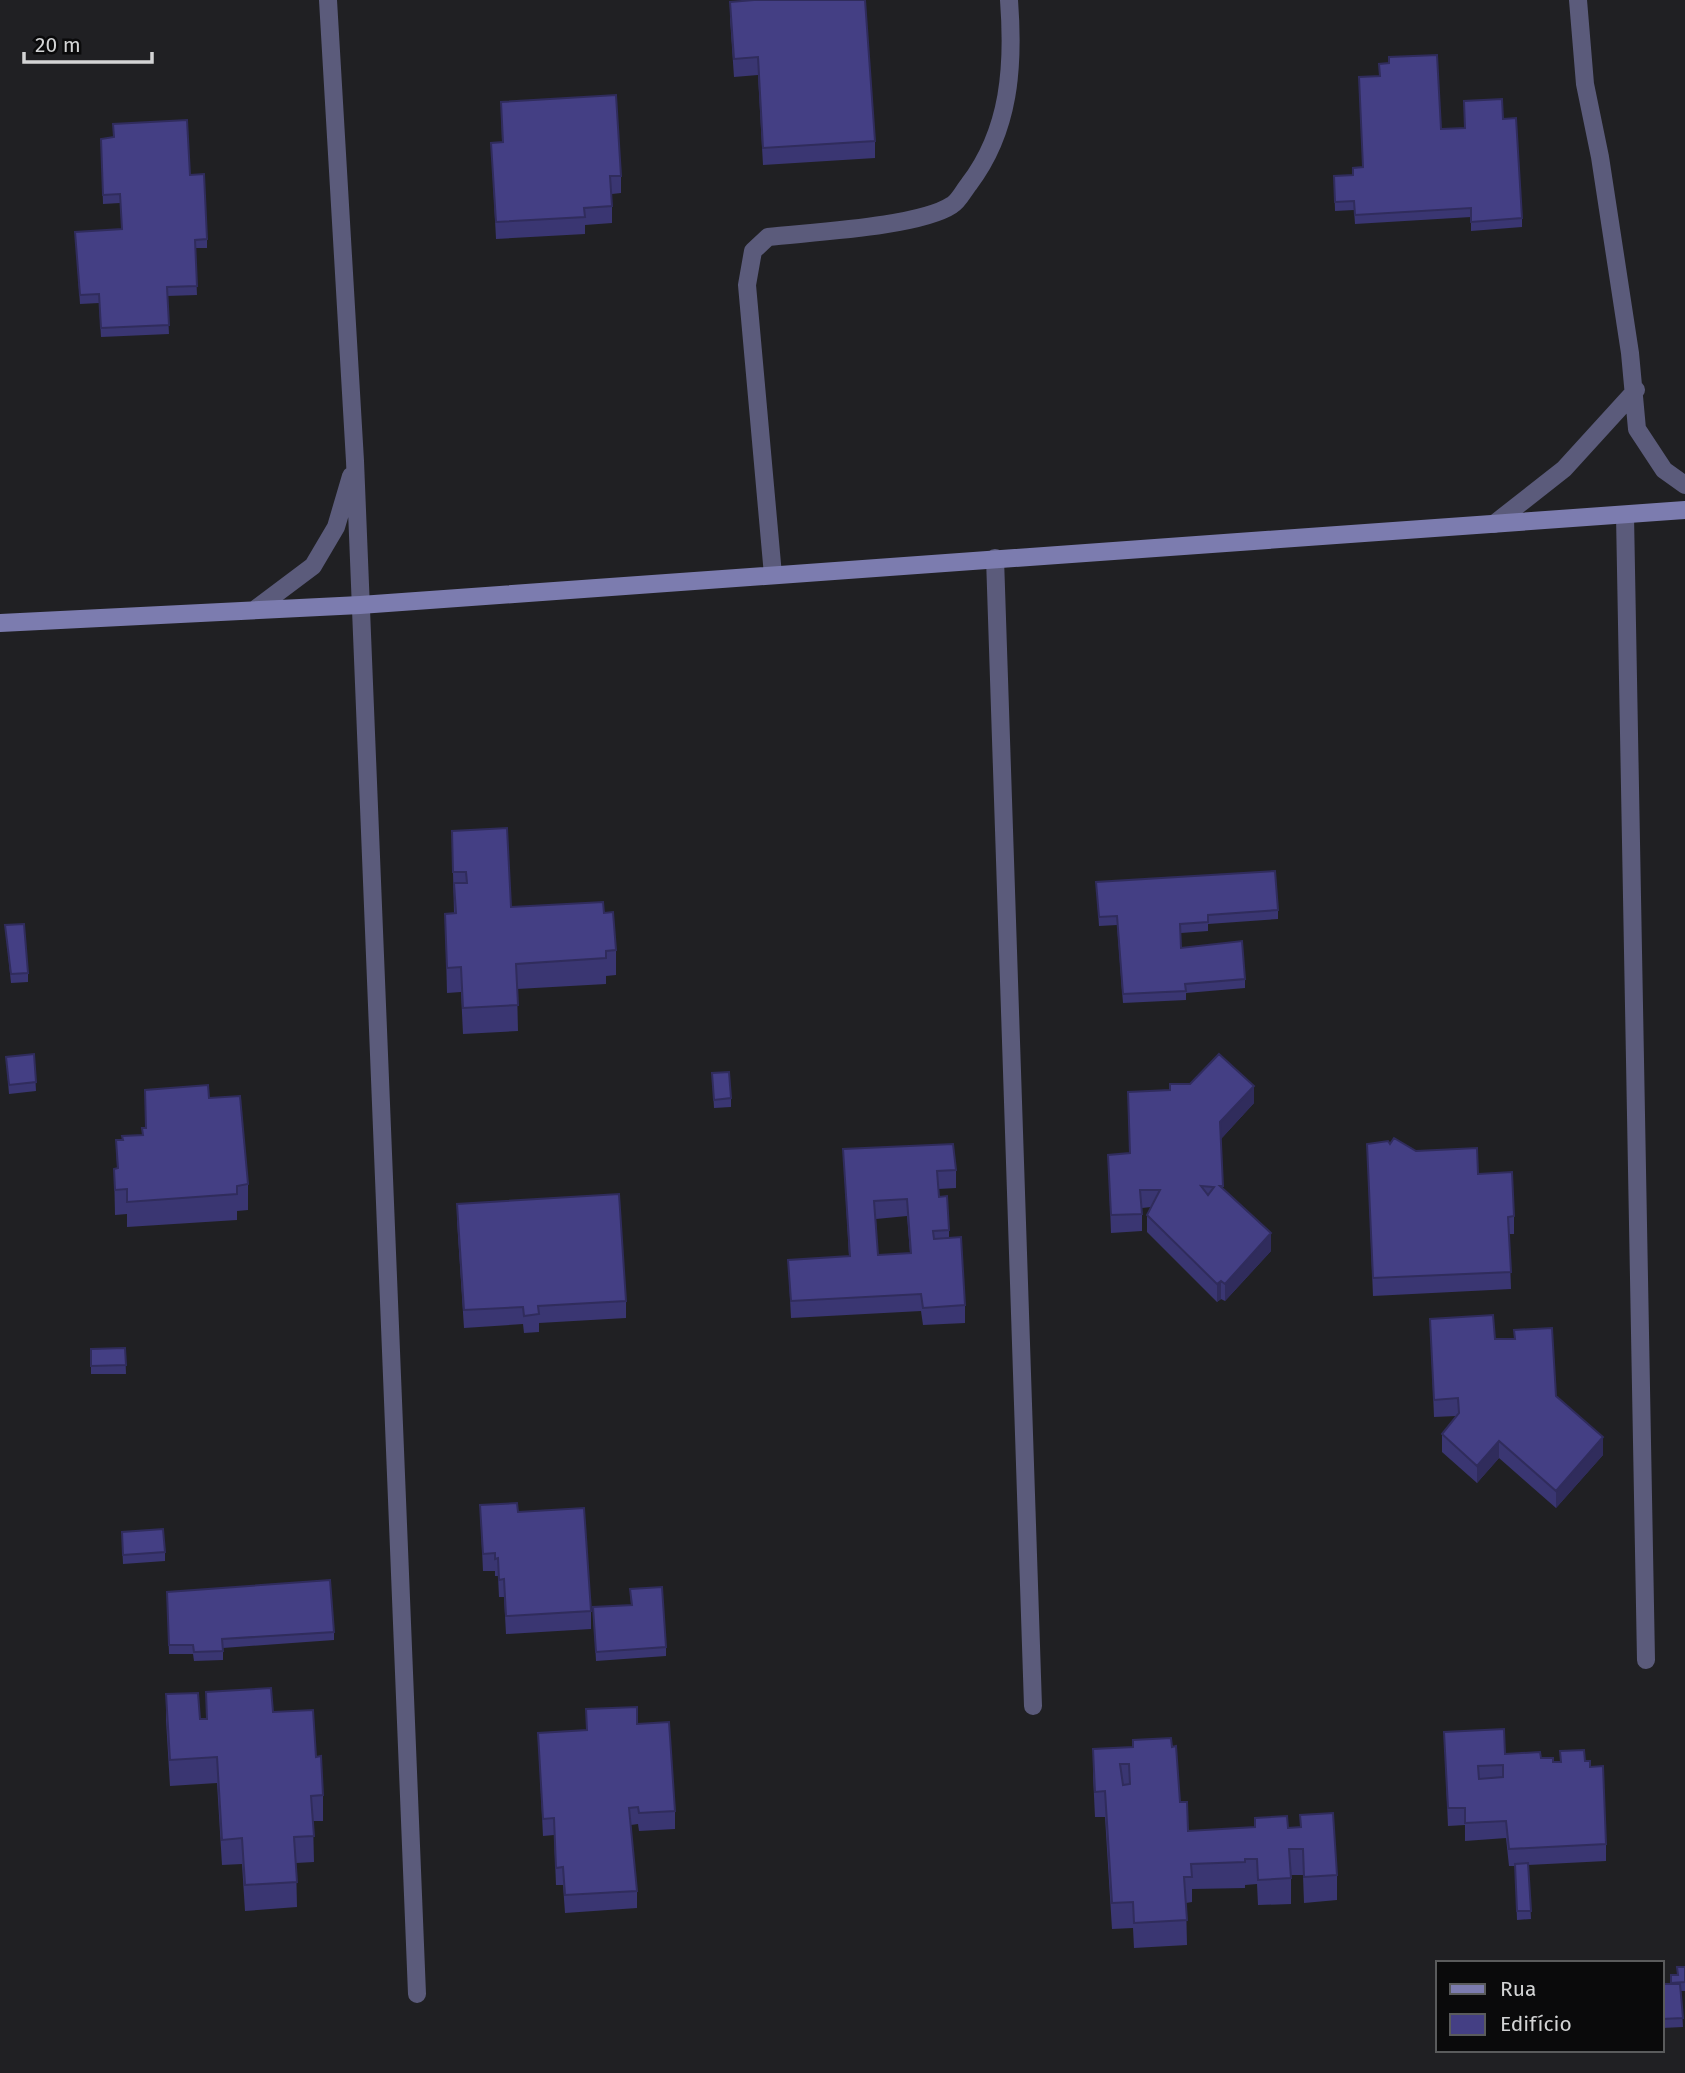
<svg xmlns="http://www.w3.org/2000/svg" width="1685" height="2073" viewBox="0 0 1685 2073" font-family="'Fira Sans',sans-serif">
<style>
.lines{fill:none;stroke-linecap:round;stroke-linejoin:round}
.lane{stroke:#5b5b7b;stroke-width:18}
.street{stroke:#5b5b7b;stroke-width:18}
.secondary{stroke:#7c7caf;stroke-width:18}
.wall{fill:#3a3672;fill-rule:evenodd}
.shaded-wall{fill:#302c5c}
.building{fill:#443f84;stroke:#302c5c;stroke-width:2;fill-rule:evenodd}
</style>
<rect width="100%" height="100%" fill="#202023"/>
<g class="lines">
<!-- lane -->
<path class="lane" d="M773,575l-26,-290 6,-34 15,-14c43,-5 151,-10 184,-32 7,-4 12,-15 17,-21 41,-54 45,-118 40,-184"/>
<!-- street -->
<path class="street" d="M328,0l27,461 62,1533
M1578,0l7,84 15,73 30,196 7,76 27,41 21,15
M1625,515l21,1145
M1494,524l70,-55 72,-79
M995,558l38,1148
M257,608l56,-42 23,-39 15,-51"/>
<!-- secondary -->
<path class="secondary" d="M0,623l360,-18 1325,-95"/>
</g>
<!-- wall -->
<path class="wall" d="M730,2l145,139v17l-112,7 -5,-90 -24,2 -4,-58z
M1379,64l62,65 24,-1 38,-9 19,99v9l-51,4v-14l-116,7 -1,-14 -19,1 -1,-35h19v-8l10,-1 17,-91z
M501,102l120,74v17l-9,1v29l-27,2v9l-89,5 -5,-96 11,-1z
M101,139l89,36 17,64v9h-12l2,47 -30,1 2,38 -68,3 -2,-34 -19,1 -5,-72 47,-3 -2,-26 -17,1z
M452,831l59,76 93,6 12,37v25l-10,1v8l-89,5 1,42 -55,3 -2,-42 -14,1 -2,-79 9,-1z
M1096,882l182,28v9l-70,5v7l-27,2v15l64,31v9l-59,5v7l-63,3 -6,-78 -18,1z
M5,925l23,48v9l-17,1z
M34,1054l2,37 -27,3 -3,-37z
M712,1073l19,25v9l-17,1z
M145,1090l64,8 39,86v26l-11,1v9l-110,7v-13l-12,1 -1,-46 3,-1 -1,-28 26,-5v-7h3z
M1128,1092l126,11 -33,36 2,50 48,62 -46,50 -4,-2 -4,3 -70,-70v-17l4,-8 -9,1v23l-31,2 -3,-78 22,-2z
M1367,1144h23l26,7 62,23 36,42v18h-5l2,55 -138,7z
M843,1149l113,21v18l-18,1 1,8 10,33v8l16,67v18l-42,2 -2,-14 -130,7 -3,-58 61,-4zM907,1216l3,37 -32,2 -2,-36z
M457,1204l169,97v17l-87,5v9l-15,1 -1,-9 -59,4 -7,-107z
M1430,1319l65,20 61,57 47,59 -47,53 -57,-50 -22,25 -35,-31v-18l14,-18 -22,1z
M125,1348l1,26h-35v-25z
M480,1505l38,7 73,99v18l-85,5 -2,-37h-5l-1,-21h-3v-5h-12z
M122,1541l43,11v9l-42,3z
M630,1589l36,58v9l-70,5 -3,-54 38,-2z
M167,1592l167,40v8l-111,8v12l-29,1 -1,-7h-24z
M206,1692l67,20 43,45 7,38v26h-10l1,41 -18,1 1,44 -52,4 -3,-47 -20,1 -5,-82 -47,3 -4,-66v-26l34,25h6z
M586,1709l51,15 38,87v18l-36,2 -1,-7 -7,1 6,66v17l-72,5 -2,-28h-7l-2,-50 -11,1 -5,-103 48,-3z
M1444,1732l61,22 36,4 12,4h7v-11l25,10 5,6 16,77v17l-78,4 3,54 -14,1 -2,-54h-6l-3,-28 -41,3v-16l-17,1z
M1172,1747l8,55 8,29 100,-3 49,47v25l-33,3 -1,-28h-12v29l-33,1 -1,-21 -12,1v3l-53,1v13l-6,1 1,42 -53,3 -1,-20 -21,1 -7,-112h-10l-2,-42v-26z
M1677,1967h8v24h-4l2,36 -21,1v-44h9v-9h6z"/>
<!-- shaded-wall -->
<path class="shaded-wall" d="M1254,1086v17l-34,37v-18z
M1271,1233v18l-46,50v-17z
M1221,1281v18l-4,3v-18z
M1603,1437v18l-47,53v-17z
M1499,1441v17l-22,25v-17z"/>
<!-- building -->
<path class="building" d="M754,0h111l10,141 -112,7 -5,-91 -24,2 -4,-57z
M1437,55l4,74 24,-1 -1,-27 38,-2 1,20 13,-1 6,100 -51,4v-14l-116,7 -1,-14 -19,1 -1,-26 19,-1v-7l10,-1 -4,-90 21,-1 -1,-12 10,-1v-6z
M616,95l5,81h-11l2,30 -28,2 1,9 -89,5 -5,-79 12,-1 -2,-40z
M187,120l3,55 14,-1 3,65 -12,1 2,46 -30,1 2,38 -68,3 -2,-34 -19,1 -5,-63 47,-3 -2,-35 -17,1 -2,-56 13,-2 -1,-13z
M507,828l4,79 92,-5 1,11 9,-1 3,38 -10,1v7l-90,6 2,41 -55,3 -2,-41 -14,1 -2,-54 11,-1 -2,-30h13l-1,-11h-13l-1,-41z
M1275,871l3,39 -70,5v7l-28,2 1,24 61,-7 3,38 -60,5 1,7 -63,3 -6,-78 -18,1 -3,-35z
M24,924l4,49 -17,1 -6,-49z
M34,1054l2,28 -27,3 -3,-28z
M1219,1054l35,32 -34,36 3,64h-3l51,47 -46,51 -4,-3 -4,3 -70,-69 13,-25h-20l2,24 -31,1 -3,-60 22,-2 -2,-61 42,-2v-6h20zM1201,1186l13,1 -6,8z
M729,1072l2,26 -17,2 -2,-27z
M208,1085l1,13 31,-2 8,88 -11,2v8l-110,8v-13l-12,1 -1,-21 4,-1 -2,-28h7l-1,-4 21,-1 -1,-7h4l-1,-38z
M1394,1138l22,13 61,-3 1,26 34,-2 2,44 -6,1 3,55 -138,6 -6,-134 21,-3 2,3z
M953,1144l3,26 -19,1 2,26 8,-1 2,34 -16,1 1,8 27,-2 4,68 -42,3 -2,-14 -130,7 -3,-41 62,-4 -7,-107zM907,1199l4,54 -33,2 -4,-54z
M619,1194l7,107 -88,5 1,8 -15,2 -1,-9 -59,3 -7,-106z
M1493,1315l2,24h20l-1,-9 38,-2 4,68 47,41 -47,54 -57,-50 -22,25 -35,-32 17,-21 -1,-15 -24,2 -4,-81z
M125,1348l1,17 -35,1v-17z
M517,1503l1,9 66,-4 7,103 -85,5 -2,-37 -5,1 -1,-22 -3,1v-6l-12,1 -3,-49z
M163,1529l2,23 -42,3 -1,-23z
M330,1580l4,52 -112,7 1,12 -29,1 -1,-7h-24l-2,-53z
M662,1587l4,60 -70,5 -3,-45 39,-2 -2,-16z
M271,1688l2,24 40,-2 3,47 5,-1 2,39 -12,1 3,40 -20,1 3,45 -52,3 -3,-47 -20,2 -5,-83 -47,3 -4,-66 32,-1 2,26h7l-1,-27z
M637,1707v17l32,-2 6,89 -36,2 -1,-6 -9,1 8,83 -72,4 -2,-28 -7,1 -2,-50 -11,1 -5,-86 49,-3 -1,-21z
M1504,1729l1,25 35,-2 1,6h12v4h8l-1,-11 24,-1 1,11h5v6l13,-1 3,78 -97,5 -3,-28 -41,2v-15h-17l-4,-76zM1503,1765v12l-24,2 -1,-13z
M1171,1738l1,9 4,-1 4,56h7l1,29 67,-4v-9l32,-2 1,12 13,-1 -1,-12 33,-2 4,62 -33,2 -1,-28h-14l2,29 -33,2 -1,-21h-12v3l-54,2 1,13h-8l3,43 -53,3 -1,-21 -21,1 -7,-112 -10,1 -2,-43 40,-2v-7zM1120,1764h9l1,20 -7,1z
M1528,1863l3,48h-14l-2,-47z
M1677,1967h8v15l-14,1v-8h7z
M1662,1984h18l3,34 -21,1z"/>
<!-- legend -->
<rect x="1436" y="1961" width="228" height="91" fill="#0a0a0b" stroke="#5a5b5c" stroke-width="2"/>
<rect x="1450" y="1984" width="35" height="10" fill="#7c7caf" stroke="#5a5b5c" stroke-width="2"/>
<text x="1500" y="1996" font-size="21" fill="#d3d4d5">Rua</text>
<rect x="1450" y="2014" width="35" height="21" fill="#443f84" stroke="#5a5b5c" stroke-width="2"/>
<text x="1500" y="2031" font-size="21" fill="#d3d4d5">Edifício</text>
<!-- scale -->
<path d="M24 52v10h128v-10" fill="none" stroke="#d3d4d5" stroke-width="3.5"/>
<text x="35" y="52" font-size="21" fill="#d3d4d5" stroke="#0a0a0b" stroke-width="5" paint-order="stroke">20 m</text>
</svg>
